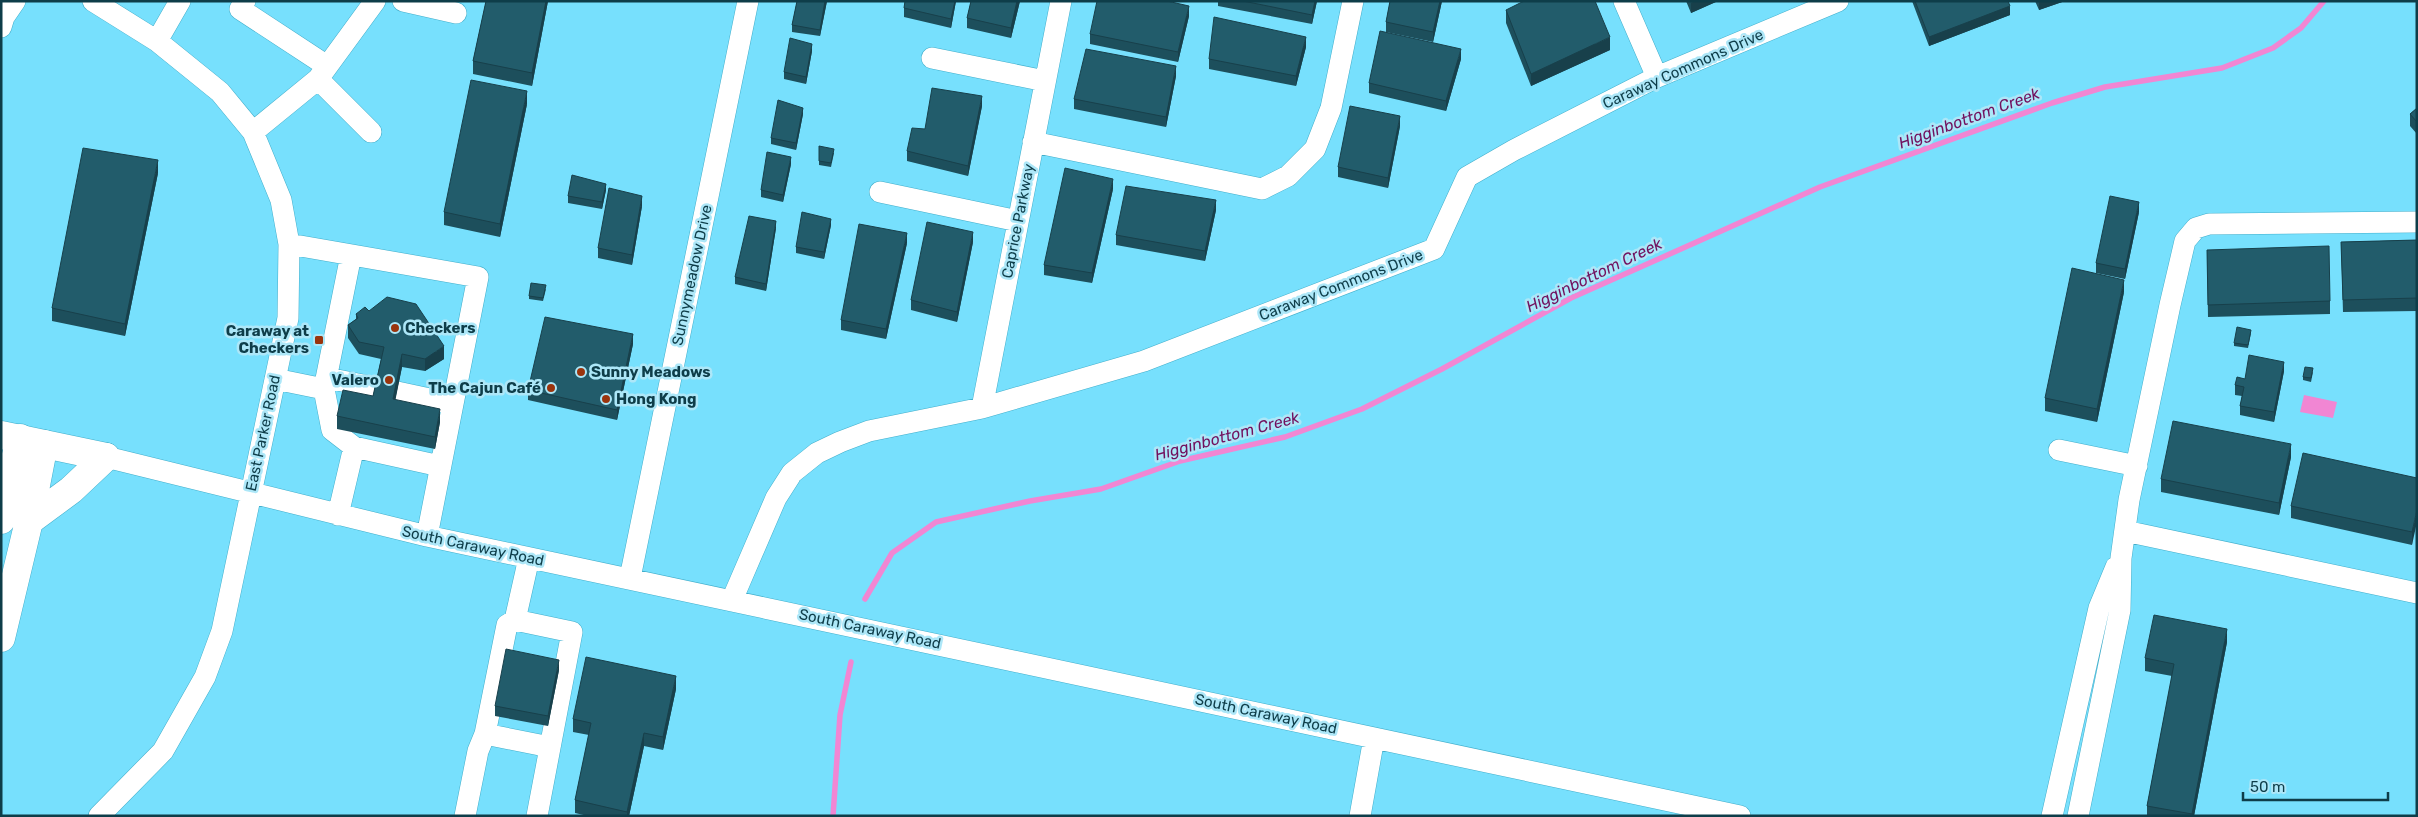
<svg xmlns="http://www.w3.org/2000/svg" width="2418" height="817" viewBox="0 0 2418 817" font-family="Rubik,sans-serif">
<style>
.water{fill:#f186d3}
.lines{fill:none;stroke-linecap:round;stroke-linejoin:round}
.stream{stroke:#f186d3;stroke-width:5.5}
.minor-casing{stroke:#41aecb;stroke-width:22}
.major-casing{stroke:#41aecb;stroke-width:29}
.highway-casing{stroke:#41aecb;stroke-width:29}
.minor{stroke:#fff;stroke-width:21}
.major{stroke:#fff;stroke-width:28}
.highway{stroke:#fff;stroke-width:28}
.wall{fill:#1d4f5c}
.shaded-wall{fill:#18404b}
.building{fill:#225c6b;stroke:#18404b}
.poi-dot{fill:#9a340d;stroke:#ade7f8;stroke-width:2}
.labels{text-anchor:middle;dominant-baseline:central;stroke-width:5;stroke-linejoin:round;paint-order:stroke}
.street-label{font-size:15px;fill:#0e3d49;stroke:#ade7f8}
.poi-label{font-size:15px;font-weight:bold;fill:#0e3d49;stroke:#ade7f8;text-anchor:start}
.water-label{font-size:16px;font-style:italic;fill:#71115e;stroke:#ade7f8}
</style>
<rect width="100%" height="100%" fill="#77e0fd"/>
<!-- water -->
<path class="water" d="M2304,395l33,7 -4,16 -33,-6z"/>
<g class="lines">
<!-- stream -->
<path class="stream" d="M865,599l27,-46 44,-31 94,-21 71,-12 79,-28 105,-24 77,-28 80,-40 129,-71 249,-111 232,-84 53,-16 117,-19 51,-20 28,-20 23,-27
M833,816l7,-101 11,-53"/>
<!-- minor casing -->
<g class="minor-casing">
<path id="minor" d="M93,1l64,40 63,51 33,40 28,68 8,44 -1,74 -66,313 -17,46 -42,74 -64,65
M245,1l-5,8 87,57
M403,1l53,12
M1624,1l33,76
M1,27l3,-10 11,-16
M157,41l23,-40
M932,58l113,23
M318,79l53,53
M253,132l65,-53 57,-78
M1033,142l229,47 26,-13 27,-27 16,-41 22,-107
M880,192l138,29
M289,244l189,33 -51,259
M351,255l-27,134 8,41 22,17
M327,378l51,10
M275,379l49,10
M397,392l56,12
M982,408l79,-407
M2059,450l78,16
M106,457l321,79 1313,280
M338,515l16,-68 86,19
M2125,531l292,62
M529,558l-14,62 57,12 -35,184
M630,578l118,-577
M732,600l44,-102 16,-25 25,-20 23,-11 29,-11 113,-23 162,-47 290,-112 33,-72 47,-27 143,-73 181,-76
M485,734l65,13
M465,816l13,-65 7,-17 22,-109 8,-5
M1360,816l14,-78
M2052,816l47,-208 17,-41
M2078,816l42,-206 1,-52 8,-58 41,-195 15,-64 11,-13 13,-4 208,-2"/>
</g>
<!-- major casing -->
<g class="major-casing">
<path id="major" d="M1,435l105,22"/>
</g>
<!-- highway casing -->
<g class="highway-casing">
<path id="highway" d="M1,520l19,-82
M29,521l42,-31 35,-33
M1,638l28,-117 15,-77"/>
</g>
<!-- minor -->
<use href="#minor" class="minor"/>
<!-- major -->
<use href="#major" class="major"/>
<!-- highway -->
<use href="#highway" class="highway"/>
</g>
<!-- wall -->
<path class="wall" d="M486,1h62l-16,85 -59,-12v-13z
M797,1h30l-7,35 -28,-4v-7z
M905,1h51l-5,27 -47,-11v-9z
M971,1h49l-9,37 -44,-10v-10z
M1218,1h99l-5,23 -94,-18z
M1390,1h52l-9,41 -47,-10v-10z
M1686,1h32l-27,12z
M1912,1h96l2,14 -81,31z
M2035,1h30l-26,9z
M1506,10l104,40 -79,36 -25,-63z
M1189,16l-11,46 -88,-18v-10z
M1306,47l-10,39 -87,-17v-10z
M812,51l-6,33 -22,-5v-7z
M1461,59l-15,52 -77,-18v-10z
M1176,76l-10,51 -92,-18v-10z
M527,104l-27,133 -56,-12v-13z
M982,106l-14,70 -61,-15v-10l18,-22z
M2417,108v26l-7,-8v-12z
M803,114l-7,36 -25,-6v-6z
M1400,126l-12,62 -50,-11v-10z
M819,146l15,7 -3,14 -12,-2z
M791,164l-8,38 -22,-5v-7z
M158,173l-33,163 -73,-15v-13z
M1113,189l-21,94 -48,-8v-10z
M606,190l-4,19 -34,-6v-7z
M642,206l-10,59 -34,-7v-10z
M1216,210l-11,51 -89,-16v-10z
M2139,212l-14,67 -29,-6v-10z
M831,225l-7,34 -28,-6v-6z
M776,228l-10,63 -31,-7v-7z
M2417,240v71l-74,1 -2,-70z
M973,242l-16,80 -46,-12v-10z
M907,243l-21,96 -45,-9v-10z
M2207,250l123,51v13l-122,3z
M546,289l-3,12 -14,-2v-3z
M2124,292l-27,130 -52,-11v-13z
M369,311l75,48 -19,12 -23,-4 -7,33 45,22 -5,27 -98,-20v-13l36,-20 8,-37 -22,-5 -11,-16v-13l8,-6v-5z
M2251,333l-3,15 -14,-2v-3z
M633,344l-16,76 -89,-20v-10z
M2284,371l-10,51 -34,-7v-9l2,-10 -7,-1v-10l10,-6z
M2313,372l-2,10 -8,-2v-3z
M2291,457l-12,58 -118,-23v-13z
M2417,478l-5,67 -121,-27v-12z
M2227,642l-33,174h-47v-10l25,-130 -27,-5v-13z
M559,670l-11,56 -53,-10v-10z
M676,689l-13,61 -19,-4 -15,70h-41l-13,-3v-13l14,-65 -16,-3v-13z"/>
<!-- shaded-wall -->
<path class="shaded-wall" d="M546,1h2l-16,85v-13z
M825,1h2l-7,35v-6z
M955,1h1l-5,27v-9z
M1017,1h3l-9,37v-10z
M1315,1h2l-5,23v-9z
M1440,1h2l-9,41v-10z
M1695,1h23l-27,12v-10z
M2039,1h26l-26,9z
M1189,6v10l-11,46v-10z
M2010,6v9l-81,31v-9z
M1306,37v10l-10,39v-10z
M1610,37v13l-79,36v-12z
M812,44v7l-6,33v-7z
M1461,49v10l-15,52v-10z
M1176,66v10l-10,51v-10z
M527,91v13l-27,133v-13z
M982,96v10l-14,70v-10z
M803,108v6l-7,36v-7z
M1400,116v10l-12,62v-10z
M791,157v7l-8,38v-7z
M158,160v13l-33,163v-12z
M1113,179v10l-21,94v-10z
M606,184v6l-4,19v-7z
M642,196v10l-10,59v-10z
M1216,200v10l-11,51v-10z
M2139,202v10l-14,67v-10z
M831,219v6l-7,34v-7z
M776,221v7l-10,63v-7z
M973,232v10l-16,80v-10z
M907,233v10l-21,96v-10z
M2124,280v12l-27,130v-13z
M633,334v10l-16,76v-10z
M444,346v13l-19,12v-12z
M402,354v13l-9,45v-13z
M2284,362v9l-10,51v-10z
M440,409v13l-5,27v-12z
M2291,444v13l-12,58v-12z
M2417,510v12l-5,23v-13z
M2227,629v13l-33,174h-2z
M559,660v10l-11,56v-10z
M676,676v13l-13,61v-13z
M644,733v13l-15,70h-2v-4z"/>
<!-- building -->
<path class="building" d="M486,1h60l-14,72 -59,-12z
M797,1h28l-5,29 -28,-5z
M905,1h50l-4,18 -47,-11z
M971,1h46l-6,27 -44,-10z
M1097,1h70l22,5 -11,46 -88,-18z
M1243,1h72l-3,14z
M1390,1h50l-7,31 -47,-10z
M1524,1h71l15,36 -79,37 -25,-64z
M1915,1h93l2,5 -81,31z
M1214,17l92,20 -10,39 -87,-17z
M1380,31l81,18 -15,52 -77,-18z
M790,38l22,6 -6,33 -22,-5z
M1086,49l90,17 -10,51 -92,-18z
M471,80l56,11 -27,133 -56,-12z
M932,88l50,8 -14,70 -61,-15 5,-23 13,1z
M778,100l25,8 -7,35 -25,-5z
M1350,106l50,10 -12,62 -50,-11z
M2417,108v14l-7,-8z
M819,146l15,3 -3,14 -12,-2z
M83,148l75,12 -33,164 -73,-16z
M767,152l24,5 -8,38 -22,-5z
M1065,168l48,11 -21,94 -48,-8z
M572,175l34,9 -4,18 -34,-6z
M1126,186l90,14 -11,51 -89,-16z
M609,188l33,8 -10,59 -34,-7z
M2110,196l29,6 -14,67 -29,-6z
M802,212l29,7 -7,33 -28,-5z
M749,216l27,5 -10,63 -31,-7z
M927,222l46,10 -16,80 -46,-12z
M859,224l48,9 -21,96 -45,-9z
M2417,240v58l-74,2 -2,-58z
M2329,246l1,55 -122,4 -1,-55z
M2072,268l52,12 -27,129 -52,-11z
M531,283l15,2 -3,13 -14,-2z
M387,297l29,7 28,42 -19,13 -23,-5 -9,45 47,10 -5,28 -98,-21 6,-26 30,6 11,-49 -25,-5 -11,-17 10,-7 -2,-4 9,-7 4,4z
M545,317l88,17 -16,76 -89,-20z
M2237,327l14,3 -3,15 -14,-2z
M2249,355l35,7 -10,50 -34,-6 4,-19 -9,-2 2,-8 8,2z
M2305,367l8,1 -2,10 -8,-1z
M2173,421l118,23 -12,59 -118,-24z
M2303,453l114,25v32l-5,22 -121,-26z
M2154,615l73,14 -35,185 -45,-8 27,-142 -29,-6z
M506,649l53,11 -11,56 -53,-10z
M586,657l90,19 -13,61 -19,-4 -17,79 -52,-12 16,-77 -18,-4z"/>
<!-- markers -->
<g class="poi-dot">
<circle cx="395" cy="328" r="5"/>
<rect x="314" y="335" width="10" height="10" rx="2.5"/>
<circle cx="581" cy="372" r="5"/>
<circle cx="389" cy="380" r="5"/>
<circle cx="551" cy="388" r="5"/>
<circle cx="606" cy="399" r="5"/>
</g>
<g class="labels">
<!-- street labels -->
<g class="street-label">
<text transform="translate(1683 69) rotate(-24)">Caraway Commons Drive</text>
<text transform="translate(1018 221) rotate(-79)">Caprice Parkway</text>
<text transform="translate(692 275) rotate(-78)">Sunnymeadow Drive</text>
<text transform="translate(1341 285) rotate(-21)">Caraway Commons Drive</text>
<text transform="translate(263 433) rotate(-78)">East Parker Road</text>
<text transform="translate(473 546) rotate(12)">South Caraway Road</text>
<text transform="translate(870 629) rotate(12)">South Caraway Road</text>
<text transform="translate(1266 714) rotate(12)">South Caraway Road</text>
</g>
<!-- poi labels -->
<g class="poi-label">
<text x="405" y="328">Checkers</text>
<text x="309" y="331" text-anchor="end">Caraway at<tspan x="309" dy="17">Checkers</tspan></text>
<text x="591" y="372">Sunny Meadows</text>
<text x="379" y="380" text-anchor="end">Valero</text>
<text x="541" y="388" text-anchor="end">The Cajun Café</text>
<text x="616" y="399">Hong Kong</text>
</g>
<!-- water labels -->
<g class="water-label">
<text transform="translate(1969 118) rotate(-20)">Higginbottom Creek</text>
<text transform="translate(1594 275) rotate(-26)">Higginbottom Creek</text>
<text transform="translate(1227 436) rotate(-15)">Higginbottom Creek</text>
</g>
</g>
<!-- border -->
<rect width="2418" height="817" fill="none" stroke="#0e3d49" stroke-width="5"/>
<!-- scale -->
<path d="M2243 792v8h145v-8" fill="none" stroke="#0e3d49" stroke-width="2.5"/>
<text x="2250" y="792" font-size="15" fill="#0e3d49" stroke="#ade7f8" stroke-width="4" paint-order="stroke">50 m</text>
</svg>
